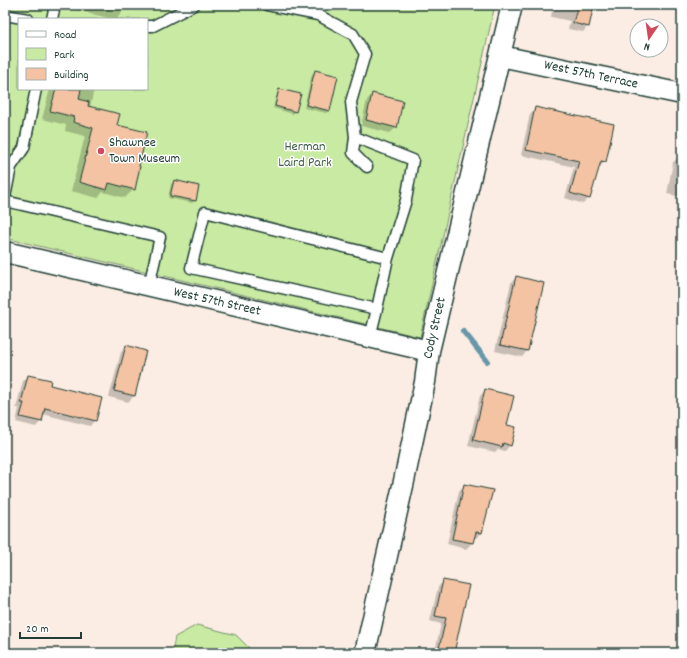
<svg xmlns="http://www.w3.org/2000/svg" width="687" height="658" viewBox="0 0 687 658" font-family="Dekko,sans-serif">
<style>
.green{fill:#c9eaa2;stroke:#74946b;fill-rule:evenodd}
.shadow{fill:#0003}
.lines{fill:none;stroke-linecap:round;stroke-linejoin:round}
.stream{stroke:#6897aa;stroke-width:6}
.building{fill:#f3c3a3;stroke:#1f3d34}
.service-casing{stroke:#1f3d34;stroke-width:13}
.minor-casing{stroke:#1f3d34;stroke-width:23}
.service{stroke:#fff;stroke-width:10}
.minor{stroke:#fff;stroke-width:20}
.poi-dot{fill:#d1495b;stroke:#fff;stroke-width:1.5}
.labels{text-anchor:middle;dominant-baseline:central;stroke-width:3;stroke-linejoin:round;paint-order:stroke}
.street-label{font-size:14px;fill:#1f3d34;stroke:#fff}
.poi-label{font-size:14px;fill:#1f3d34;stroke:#fff;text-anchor:start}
.park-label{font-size:14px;fill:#41604a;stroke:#fff}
</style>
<rect width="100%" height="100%" fill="#fbede3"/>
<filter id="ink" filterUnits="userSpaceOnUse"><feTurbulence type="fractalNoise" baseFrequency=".025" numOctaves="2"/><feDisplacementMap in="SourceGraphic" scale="8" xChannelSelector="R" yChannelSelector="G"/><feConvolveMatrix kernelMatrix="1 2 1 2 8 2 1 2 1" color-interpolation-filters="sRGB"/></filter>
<g filter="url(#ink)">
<!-- green -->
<path class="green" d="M5,5h490l-75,332 -415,-99zM19,19h128v70h-128z
M197,625l39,10 18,18h-82l3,-16z"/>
<!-- shadow -->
<path class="shadow" d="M67,5h56l-2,9 -5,5h-4l-46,-12z
M553,5h30v2l5,19 -5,6 -15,-3 2,-8 -19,-4z
M315,71l14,40 -3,2 -22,-5 8,-34z
M50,89h44l-4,18 26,18 18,64 -9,9 -22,-6 -5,6 -27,-7 14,-55 -20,-5 1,-6 -24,-6z
M280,90l15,21 -2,3 -20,-6 4,-15z
M373,94l23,34 -6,5 -29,-7 6,-26z
M535,108l70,53 -5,6 -2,-1 -9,32 -6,6 -18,-6 9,-31 -53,-12 9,-41z
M682,150v47l-15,-3 6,-32 6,-5h2z
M174,181l21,20 -3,2 -24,-5 3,-14z
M516,277l27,6 -16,68 -5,6 -27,-6 16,-68z
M127,346l18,5 -11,45 -6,6 -19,-5 12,-45z
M28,376l21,10 46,34 -5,6 -47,-12 -2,7 -5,6 -20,-5 3,-14h-3l7,-27z
M485,390l21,35 4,20 -5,6 -7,-2 -3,3 -27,-6 12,-50z
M464,485l18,48 -6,5h-3l-1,5 -6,6 -19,-5 12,-53z
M444,581l9,72h-29l4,-4 7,2 6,-27 -11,-3 8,-34z"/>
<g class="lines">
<!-- stream -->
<path class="stream" d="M463,331l24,30"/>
</g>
<!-- building -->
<path class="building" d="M578,5l15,4 -4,18 -16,-4z
M315,70l23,6 -8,35 -24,-6z
M56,89h25l-2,10 10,3 -1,4 32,8 -3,11 30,7 -8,34h1l-5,24 -26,-7 -2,7 -28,-8 14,-54 -20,-6 1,-5 -24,-6z
M279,89l22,5 -5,18 -21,-6z
M372,93l31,8 -6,27 -31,-8z
M535,107l79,17 -8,38 -5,-1 -11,38 -20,-6 9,-32 -53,-11z
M174,180l25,6 -3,15 -26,-5z
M516,276l28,7 -16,68 -28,-6z
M126,345l20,6 -11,45 -21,-5z
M28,375l23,5 -1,5 52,13 -6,23 -51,-13 -3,14 -22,-5 4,-14h-3z
M485,389l29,7 -7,29 9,2 -5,19 -8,-3 -1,4 -29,-7z
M464,484l29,6 -11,43 -6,-1 -3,11 -21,-4z
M443,580l26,5 -15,68h-16l8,-35 -11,-2z"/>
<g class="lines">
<!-- service casing -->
<g class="service-casing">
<path id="service" d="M267,5l51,10 35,19 12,20 -14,48 4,35 58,23 -7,40 -18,58
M5,15l23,4
M52,19l3,-14
M147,26h6l41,-21
M355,137l-2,16 14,14
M5,197l6,-30 13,-19 12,-59
M5,201l155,36 -11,49
M370,337l7,-28 -186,-41 14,-56 183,46 -11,51"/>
</g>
<!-- minor casing -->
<g class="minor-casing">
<path id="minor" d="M501,56l181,38
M5,252l424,99
M365,653l39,-172 21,-99 4,-31 83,-346"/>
</g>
<!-- service -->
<use href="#service" class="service"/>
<!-- minor -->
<use href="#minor" class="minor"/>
</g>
</g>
<!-- markers -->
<circle class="poi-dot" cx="101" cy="151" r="4"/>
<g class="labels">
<!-- street labels -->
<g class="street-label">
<text transform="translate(591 75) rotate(12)">West 57th Terrace</text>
<text transform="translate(217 302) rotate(13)">West 57th Street</text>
<text transform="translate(435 328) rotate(-77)">Cody Street</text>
</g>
<!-- poi labels -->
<g class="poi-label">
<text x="109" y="143">Shawnee<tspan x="109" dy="16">Town Museum</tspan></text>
</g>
<!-- park labels -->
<g class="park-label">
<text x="305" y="147">Herman<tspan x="305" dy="16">Laird Park</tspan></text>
</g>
</g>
<!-- margin -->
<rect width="687" height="658" fill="none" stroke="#fff" stroke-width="20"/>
<rect x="10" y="10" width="667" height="638" fill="none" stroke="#1f3d34" stroke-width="1.5" filter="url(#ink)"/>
<!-- legend -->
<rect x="18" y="18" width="130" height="72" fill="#ffffff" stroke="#a5b1ae"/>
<rect x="26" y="31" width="20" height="6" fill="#ffffff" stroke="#a5b1ae"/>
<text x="54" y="38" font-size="12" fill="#1f3d34">Road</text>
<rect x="26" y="48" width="20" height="12" fill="#c9eaa2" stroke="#a5b1ae"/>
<text x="54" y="58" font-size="12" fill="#1f3d34">Park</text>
<rect x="26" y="68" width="20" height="12" fill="#f3c3a3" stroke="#a5b1ae"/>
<text x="54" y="78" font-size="12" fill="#1f3d34">Building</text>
<!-- north arrow -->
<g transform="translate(649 38) rotate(193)"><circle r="19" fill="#ffffff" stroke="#a5b1ae"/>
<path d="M0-3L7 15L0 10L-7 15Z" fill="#d1495b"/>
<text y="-6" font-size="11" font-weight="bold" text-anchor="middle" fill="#1f3d34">N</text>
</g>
<!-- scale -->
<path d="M20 632v6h61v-6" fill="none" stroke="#1f3d34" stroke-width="2"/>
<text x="26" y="632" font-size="12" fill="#1f3d34" stroke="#ffffff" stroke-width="3" paint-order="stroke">20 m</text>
</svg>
